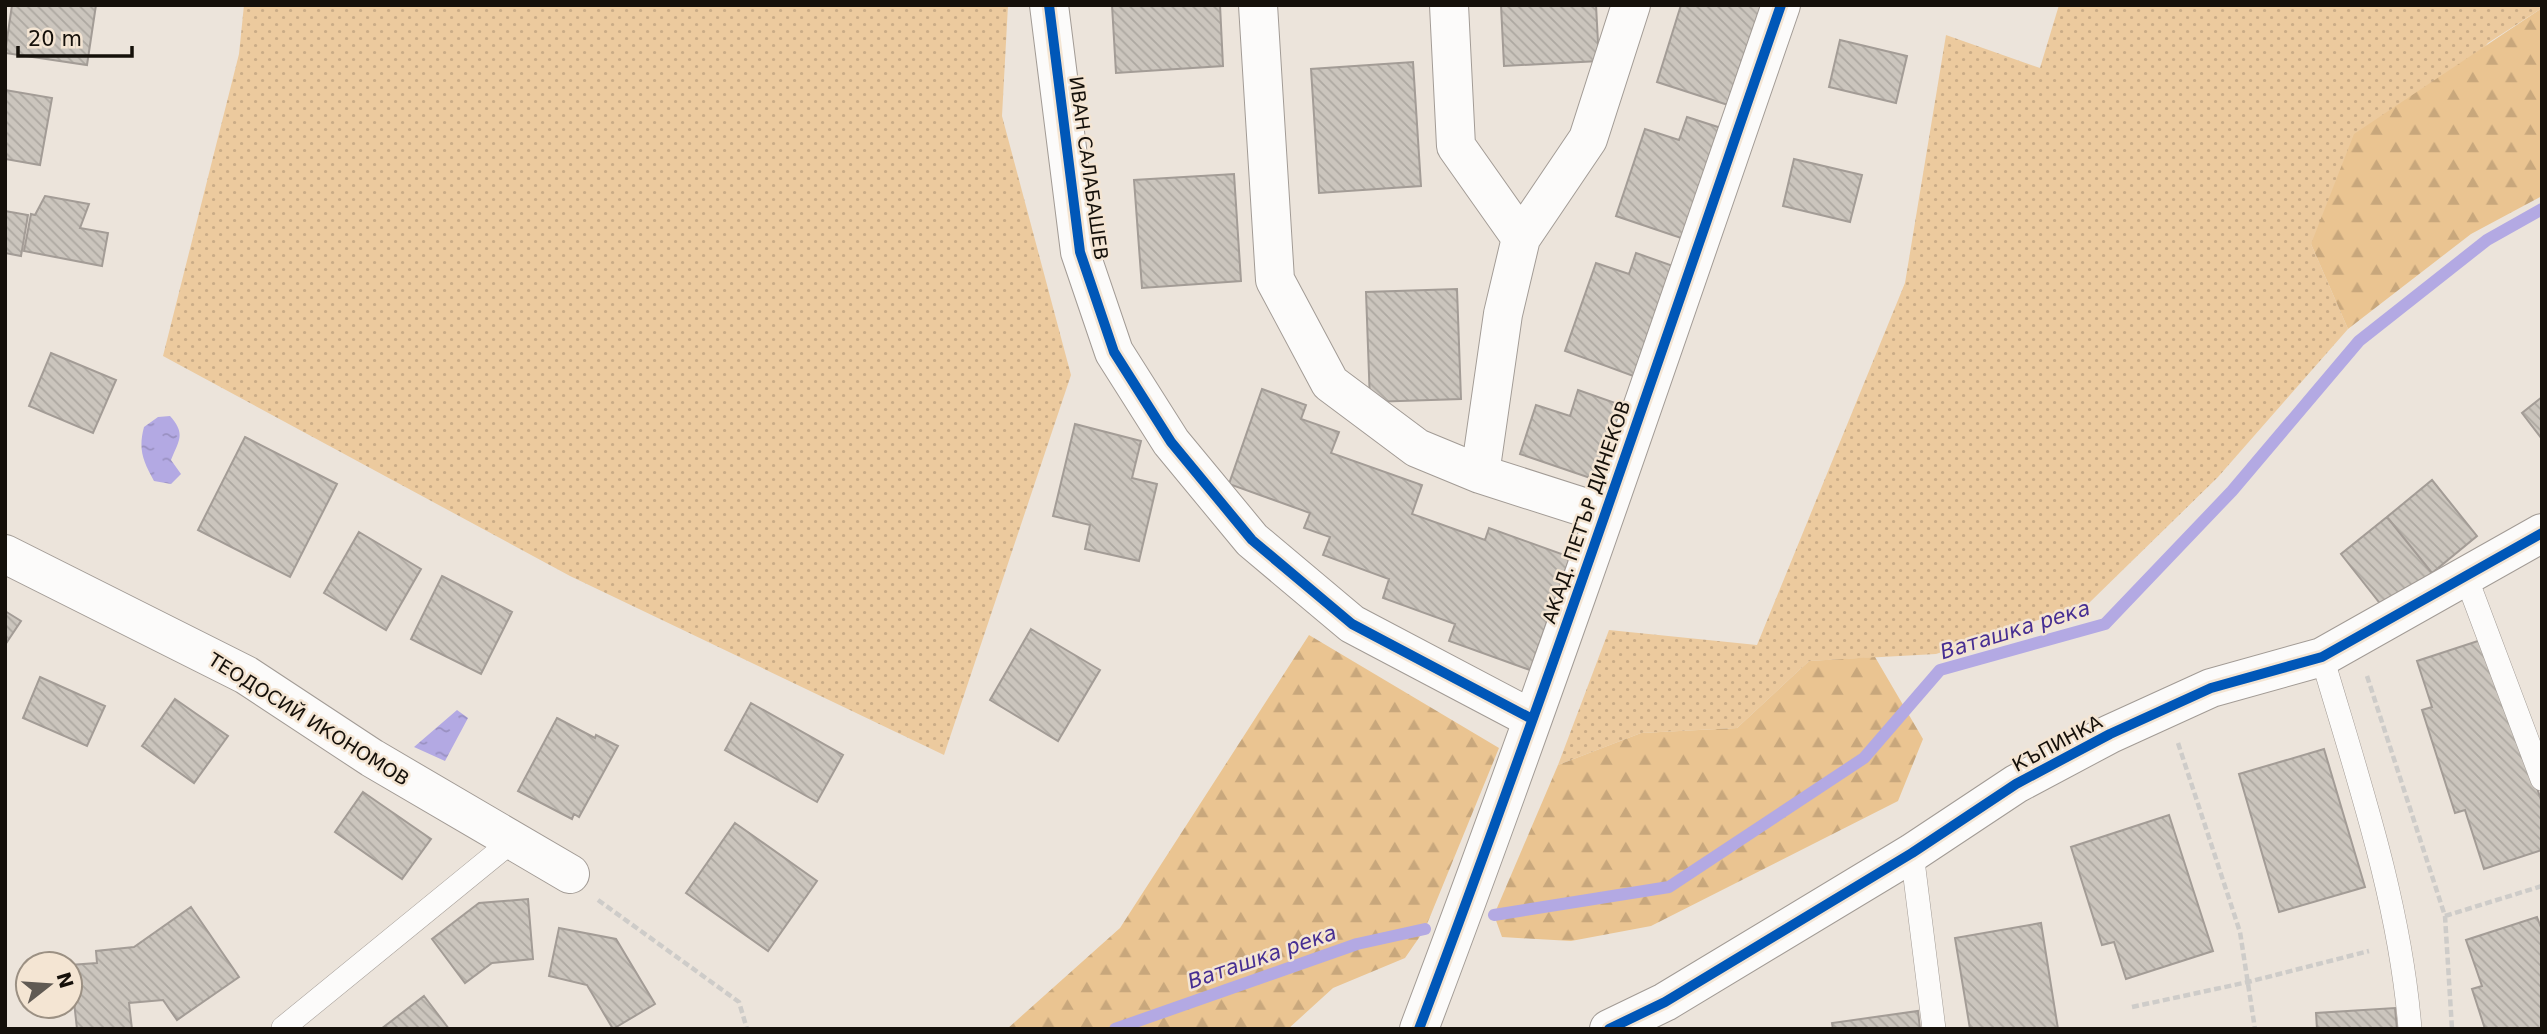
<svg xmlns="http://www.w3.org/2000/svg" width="2547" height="1034" viewBox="0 0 2547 1034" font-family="'DejaVu Sans',sans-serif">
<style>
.grass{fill:url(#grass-dots)}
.forest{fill:url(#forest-firs)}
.water{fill:url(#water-ripples)}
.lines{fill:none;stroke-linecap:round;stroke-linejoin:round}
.stream{stroke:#b3a9e3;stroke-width:12}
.building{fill:url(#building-back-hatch);stroke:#a39c96;stroke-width:2}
.lane-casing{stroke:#a29b95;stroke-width:24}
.street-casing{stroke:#a29b95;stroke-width:40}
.path{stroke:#ceccc9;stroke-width:4.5;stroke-dasharray:7 3.5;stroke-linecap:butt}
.lane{stroke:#fcfbfa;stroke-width:23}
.street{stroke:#fcfbfa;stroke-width:38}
.cycleway-casing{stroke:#f4e5d3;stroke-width:15}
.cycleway{stroke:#0057b8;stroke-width:10}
.labels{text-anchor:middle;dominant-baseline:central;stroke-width:5;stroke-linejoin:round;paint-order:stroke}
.street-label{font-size:19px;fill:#15100a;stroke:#f4e5d3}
.water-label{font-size:21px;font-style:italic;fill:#462e92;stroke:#f4e5d3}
</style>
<defs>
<pattern id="grass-dots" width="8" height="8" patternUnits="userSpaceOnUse" patternTransform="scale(1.75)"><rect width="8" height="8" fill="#ecca9e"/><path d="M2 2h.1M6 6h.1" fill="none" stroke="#caac87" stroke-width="1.8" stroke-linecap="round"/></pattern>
<pattern id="forest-firs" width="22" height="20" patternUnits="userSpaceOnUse" patternTransform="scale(1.75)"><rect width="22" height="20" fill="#eac491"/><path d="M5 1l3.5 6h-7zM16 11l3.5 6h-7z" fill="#c8a77c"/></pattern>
<pattern id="water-ripples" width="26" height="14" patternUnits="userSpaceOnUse" patternTransform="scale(1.75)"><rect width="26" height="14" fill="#b3a9e3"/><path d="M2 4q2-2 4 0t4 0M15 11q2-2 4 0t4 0" fill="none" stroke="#9990c1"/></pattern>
<pattern id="building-back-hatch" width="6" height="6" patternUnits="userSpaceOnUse" patternTransform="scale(1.75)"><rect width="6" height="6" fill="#cbc5bd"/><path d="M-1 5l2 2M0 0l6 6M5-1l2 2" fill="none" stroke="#ada8a1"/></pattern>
</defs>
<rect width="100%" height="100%" fill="#ece4db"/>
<!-- grass -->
<path class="grass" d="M244,5h764l-6,111 69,259 -127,380 -374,-179 -407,-220 76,-302z
M2059,5h483v3l-54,35 -177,201 37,85 -130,148 -129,126 -153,51 -127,7 -72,67 -96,5 -83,32 51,-135 148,15 148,-362 41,-248 94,33z"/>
<!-- forest -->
<path class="forest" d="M2542,8v188l-71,38 -123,95 -37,-85 43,-110z
M1309,635l190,113 -74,181 -20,29 -72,30 -45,41h-281l113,-101z
M1875,657l48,82 -25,62 -247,125 -80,15 -69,-4 -8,-22 64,-150 83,-32 96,-5 72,-67z"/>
<!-- water -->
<path class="water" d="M170,416c16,18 9,24 1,44l10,14 -10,10 -17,-3c-11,-20 -16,-31 -10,-54l14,-10z
M457,710l11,8 -23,43 -31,-14z"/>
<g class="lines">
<!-- stream -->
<path class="stream" d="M1494,915l175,-28 195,-129 76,-88 165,-46 127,-133 127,-150 128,-101 55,-31
M1115,1029l242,-85 68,-15"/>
</g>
<!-- building -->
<path class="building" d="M12,5h84l-9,60 -82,-12z
M1112,5h108l3,61 -107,7z
M1501,5h95l3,56 -95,5z
M1681,5h81l-31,101 -74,-24z
M1840,40l67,16 -11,47 -67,-16z
M1413,62l8,124 -102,7 -8,-124z
M5,90l47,8 -12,67 -35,-6z
M1687,117l34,11 -37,111 -68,-23 29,-87 34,11z
M1794,159l68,16 -12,47 -67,-16z
M1234,174l7,107 -99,7 -8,-108z
M45,196l44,8 -9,24 28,5 -6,33 -78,-15 7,-37 4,1z
M5,211l23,4 -7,41 -16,-3z
M1636,253l40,14 -40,110 -71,-26 31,-88 33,11z
M1457,289l4,110 -91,3 -4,-110z
M51,353l65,27 -23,53 -64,-27z
M1262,389l44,16 -5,14 38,13 -8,21 91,32 -10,29 73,26 4,-12 81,29 -40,113 -81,-29 6,-17 -72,-26 6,-19 -66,-24 7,-18 -26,-9 6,-15 -81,-29z
M1578,390l46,16 -25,75 -79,-27 16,-49 34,11z
M2542,397v42l-20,-26z
M1075,424l66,17 -9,37 25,6 -18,77 -54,-12 5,-24 -37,-9z
M245,437l92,47 -47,93 -92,-47z
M2432,480l45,56 -45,37 -45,-56z
M2387,517l45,56 -46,38 -45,-57z
M359,532l62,37 -35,61 -62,-37z
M442,576l70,36 -31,62 -70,-35z
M5,611l16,10 -16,24z
M1031,629l69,41 -42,71 -68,-41z
M2487,638l55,165v47l-58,19 -19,-59 -10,3 -33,-103 10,-3 -15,-46z
M40,677l65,29 -18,40 -64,-28z
M175,699l53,37 -34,47 -52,-37z
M751,703l92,52 -26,47 -92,-52z
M557,718l38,20 1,-3 22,11 -39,71 -5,-3 -2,5 -54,-28z
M2324,749l41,138 -86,25 -40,-138z
M363,792l68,47 -29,40 -67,-47z
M2169,815l44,136 -87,28 -12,-37 -12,3 -31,-98z
M735,823l82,58 -49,70 -82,-58z
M528,899l5,60 -41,4 -27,20 -33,-44 47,-36z
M191,907l48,70 -62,43 -14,-20 -34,3 3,26h-55l-7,-64 27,-2 -1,-12 38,-4z
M2537,917l5,13v99h-57l-13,-40 10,-3 -16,-46z
M2041,923l17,106h-88l-15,-91z
M559,928l57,11 39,65 -42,25 -26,-44 -38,-9z
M424,996l25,33h-68z
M2395,1008l2,21h-80l-1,-16z
M1918,1011l2,18h-87l-1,-6z"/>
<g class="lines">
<!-- lane casing -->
<g class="lane-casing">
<path id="lane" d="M2466,577l76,202
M2322,657c36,122 78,245 88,372
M1912,853l22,176
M283,1028l229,-187"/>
</g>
<!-- street casing -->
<g class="street-casing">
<path id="street" d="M1049,5l31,247 34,100 57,90 81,98 100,84 180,95
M1258,5l17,275 55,103 87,65 63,26 125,40
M1449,5l7,141 65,92
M1480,474l23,-160 18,-76 67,-99 43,-134
M5,554l241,121 126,83 198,116
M1419,1029c128,-339 244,-682 362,-1024
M1609,1029l56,-27 247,-149 104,-69 94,-50 101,-46 111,-31 220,-124"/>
</g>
<!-- path -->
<path class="path" d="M2367,676l78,240 7,113
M2178,743l62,189 15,97
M598,900l141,102 8,27
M2445,916l97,-30
M2132,1007l116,-25 121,-31"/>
<!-- lane -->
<use href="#lane" class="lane"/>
<!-- street -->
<use href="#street" class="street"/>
<!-- cycleway casing -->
<g class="cycleway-casing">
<path id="cycleway" d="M1049,5l31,247 34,100 57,90 81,98 100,84 180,95
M1419,1029c128,-339 244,-682 362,-1024
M1609,1029l56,-27 247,-149 104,-69 94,-50 101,-46 111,-31 220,-124"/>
</g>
<!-- cycleway -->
<use href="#cycleway" class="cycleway"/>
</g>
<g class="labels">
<!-- street labels -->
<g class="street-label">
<text transform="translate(1089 168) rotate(82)">ИВАН САЛАБАШЕВ</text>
<text transform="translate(1586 512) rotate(-71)">АКАД. ПЕТЪР ДИНЕКОВ</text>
<text transform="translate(309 719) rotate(32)">ТЕОДОСИЙ ИКОНОМОВ</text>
<text transform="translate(2057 743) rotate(-28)">КЪПИНКА</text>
</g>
<!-- water labels -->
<g class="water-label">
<text transform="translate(2015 630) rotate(-17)">Ваташка река</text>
<text transform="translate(1262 957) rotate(-19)">Ваташка река</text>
</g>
</g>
<!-- border -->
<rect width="2547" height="1034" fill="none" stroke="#15100a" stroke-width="14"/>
<!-- north arrow -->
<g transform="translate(49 985) rotate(73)"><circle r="33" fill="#f4e5d3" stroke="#9b9083" stroke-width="2"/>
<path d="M0-5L12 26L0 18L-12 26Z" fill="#605a53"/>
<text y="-10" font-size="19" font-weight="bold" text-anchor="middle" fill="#15100a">N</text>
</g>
<!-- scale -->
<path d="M18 46v10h114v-10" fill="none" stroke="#15100a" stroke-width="3.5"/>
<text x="28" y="46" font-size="21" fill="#15100a" stroke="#f4e5d3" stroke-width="5" paint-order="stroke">20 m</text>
</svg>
